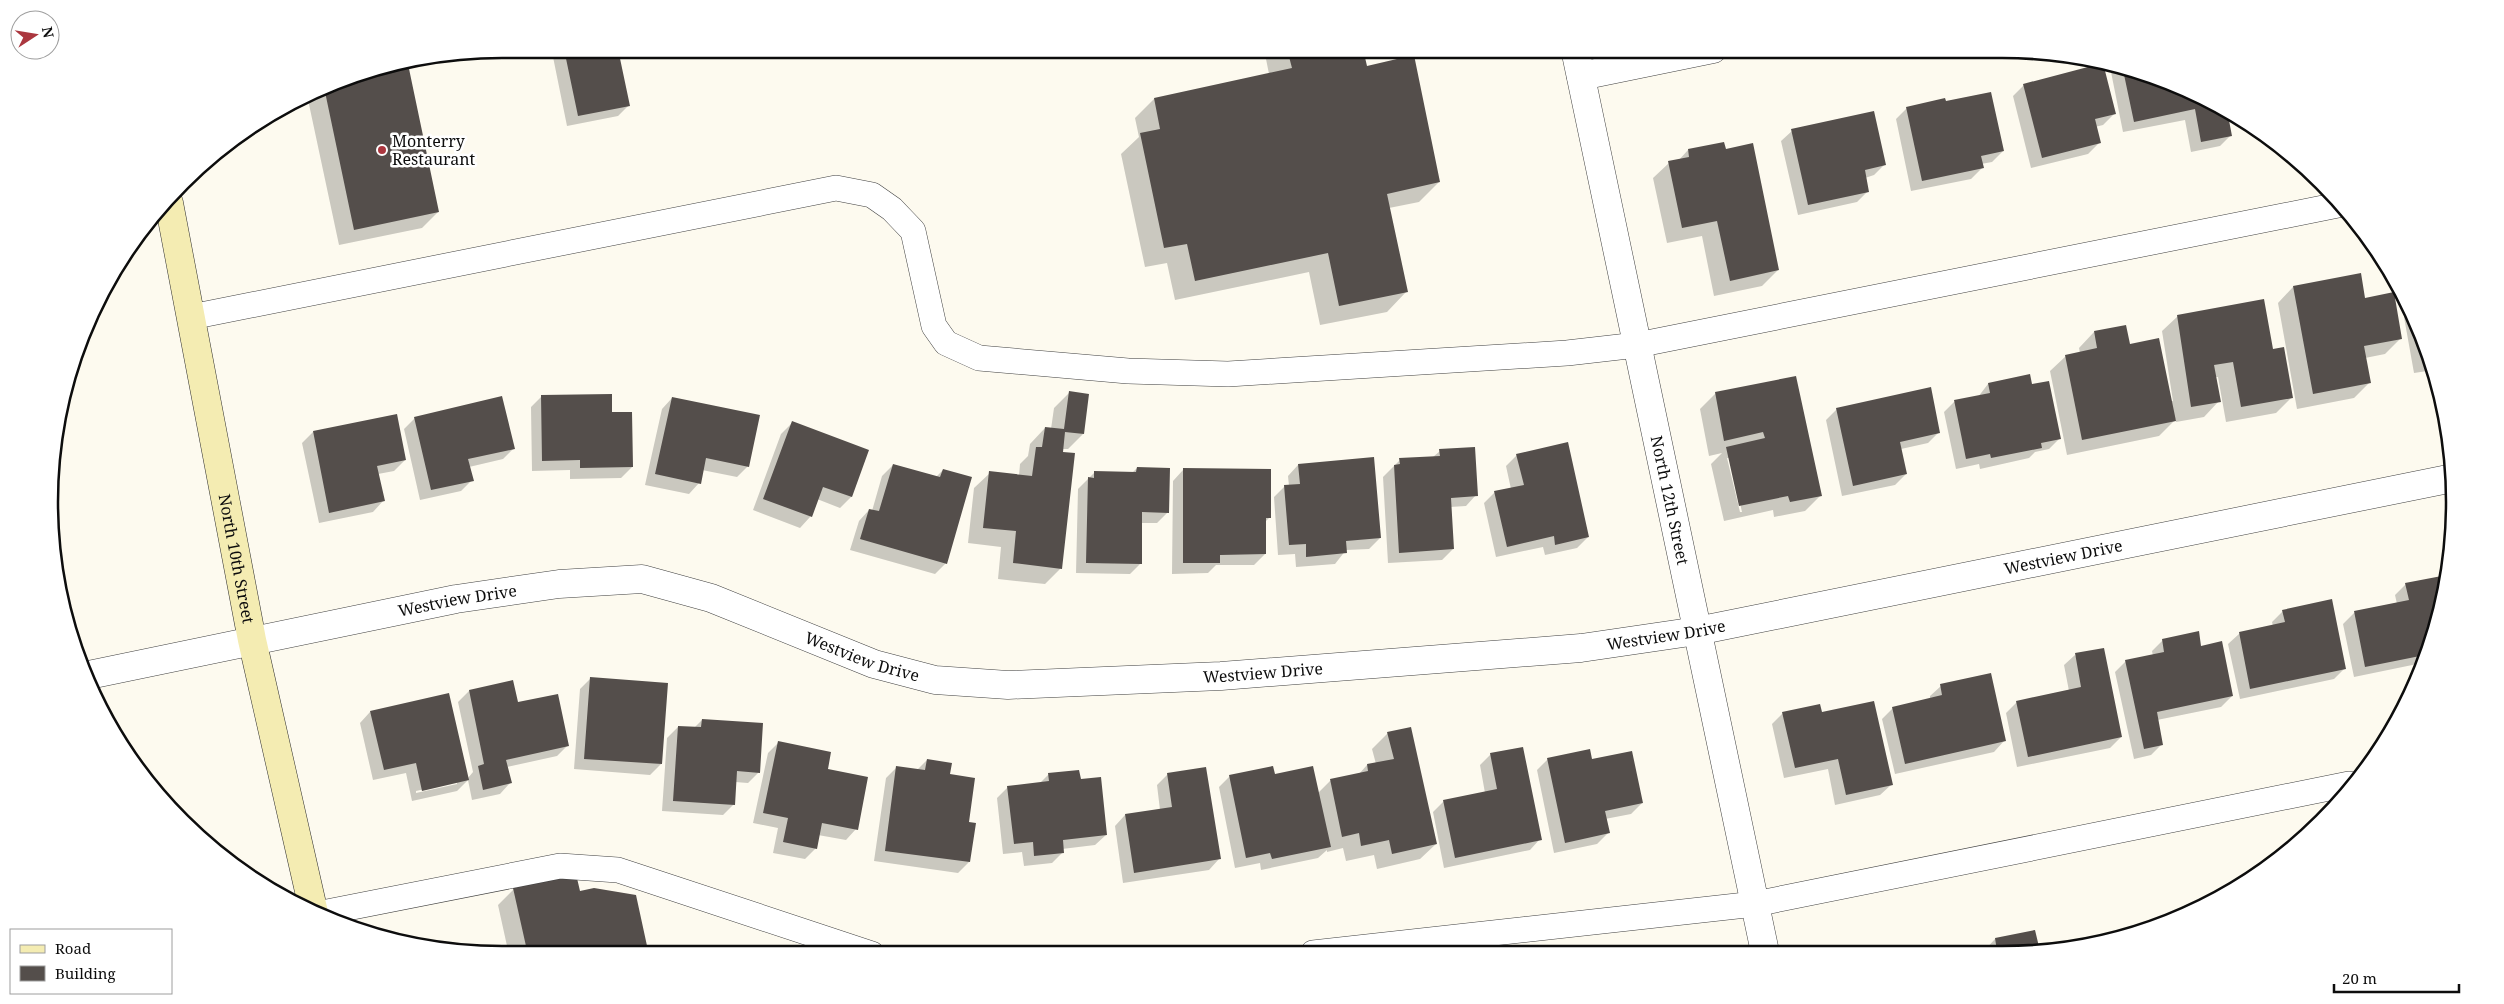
<svg xmlns="http://www.w3.org/2000/svg" width="2504" height="1004" viewBox="0 0 2504 1004" font-family="'Noto Serif',serif">
<style>
.shadow{fill:#0003;fill-rule:evenodd}
.building{fill:#544e4b}
.lines{fill:none;stroke-linecap:round;stroke-linejoin:round}
.service-casing{stroke:#404040;stroke-width:26}
.minor-casing{stroke:#404040;stroke-width:29}
.tertiary-casing{stroke:#404040;stroke-width:29}
.secondary-casing{stroke:#2f2f2f;stroke-width:29}
.service{stroke:#fff;stroke-width:25}
.minor{stroke:#fff;stroke-width:28}
.tertiary{stroke:#fff;stroke-width:28}
.secondary{stroke:#f4ecb2;stroke-width:28}
.poi-dot{fill:#ab373f;stroke:#fff;stroke-width:2}
.labels{text-anchor:middle;dominant-baseline:central;stroke-width:5;stroke-linejoin:round;paint-order:stroke}
.poi-label{font-size:16px;fill:#0d0d0d;stroke:#fff;text-anchor:start}
.street-label{font-size:16px;fill:#0d0d0d;stroke:#fff}
.rim{fill:none;stroke:#0d0d0d;stroke-width:2.5}
</style>
<rect width="100%" height="100%" fill="#fdfaef"/>
<!-- shadow -->
<path class="shadow" d="M545,49h72l12,56 -11,11 -51,10 -15,-74z
M1264,49h98l4,18 73,115 -20,20 -30,6 17,84 -19,20 -67,13 -11,-53 -134,28 -8,-37 -22,4 -24,-113 18,-17 -4,-19 19,-19 115,-25z
M407,64l31,148 -16,16 -83,17 -32,-150 49,-22z
M2120,64l83,32 23,14 5,25 -11,11 -29,6 -6,-32 -62,12 -12,-60z
M2024,85l90,29 -11,11 -8,2 4,16 -11,11 -57,14 -18,-72z
M1945,103l58,48 -11,11 -11,2 1,4 -11,11 -60,12 -15,-72 11,-11z
M1792,131l93,33 -11,11 -9,3 3,13 -11,11 -59,13 -17,-74z
M1688,150l90,120 -16,16 -48,10 -12,-60 -35,7 -14,-65 16,-15 9,-2z
M2293,287l71,12 37,39 -16,16 -20,4 4,25 -15,15 -57,11 -19,-106z
M2410,310l21,47 3,13 -20,3 -10,-56z
M2178,316l94,35 20,46 -16,16 -50,9 -8,-45h-3l4,24 -15,16 -28,5v-3l-17,17 -92,19 -17,-84 16,-15 14,-3 -1,-5 15,-16 36,13 41,56h2l-11,-70z
M2029,376l2,10 29,52 -11,11 -14,3 -6,6 -49,11 -1,-5 -23,5 -12,-57 10,-10 24,-5 10,-13z
M1795,378l26,117 -16,16 -31,6 -1,-7 -49,11 -13,-57 11,-11 -13,3 -9,-47 16,-16zM1727,458h3l12,54h-2z
M1069,393l14,41 -15,15h-6l-2,120 -15,15 -47,-5 3,-32 -33,-4 6,-55 16,-15 29,3 1,-12 8,-8 2,-12 15,-16 6,1 3,-21z
M542,396l69,17 21,54 -11,11 -51,1v-9l-38,1 -1,-64z
M672,398l76,68 -11,11 -35,-7 -3,13 -10,11 -44,-9 17,-76z
M1837,409l102,23 -11,11 -27,6 5,25 -11,11 -53,11 -16,-76z
M396,415l9,45 -11,11 -16,3 5,27 -10,11 -54,11 -17,-80 11,-11z
M415,418l99,30 -11,11 -34,8 3,13 -11,11 -41,9 -16,-71z
M792,423l76,28 -17,46 -11,11 -23,-9 -7,18 -10,11 -47,-18 28,-76z
M1440,451l36,44 -10,11 -16,1 3,42 -11,11 -54,3 -5,-86 17,-17 33,-3z
M1517,455l71,82 -11,11 -32,7 -2,-8 -47,10 -12,-54 11,-11 16,-3 -5,-23z
M893,465l43,12 7,-7 3,93 -11,11 -85,-24 9,-29 10,-11 3,1 10,-35z
M1298,465l82,73 -11,11 -23,1 -11,14 -39,3 -1,-13 -17,1 -4,-58 11,-11h4l-1,-10z
M1137,468l31,44 -11,11h-16l-1,41 -10,10 -54,-1 2,-84 17,-17 37,1z
M1183,470l86,48 -4,4v32l-11,11h-38l-8,8 -36,1 1,-93z
M2447,576l-7,44 -18,43 -68,14 -11,-53 11,-11 43,-9 -2,-9 11,-11z
M2283,611l62,57 -11,11 -94,20 -12,-55 11,-10 34,-8 -1,-4z
M2163,640l69,56 -11,11 -64,13 5,24 -11,11 -17,4 -19,-87 11,-11 27,-5 -1,-5z
M2075,655l46,82 -11,11 -93,19 -11,-54 11,-11 52,-11 -5,-26z
M591,678l70,86 -11,11 -76,-6 6,-80z
M1941,686l63,55 -10,11 -99,22 -13,-55 11,-11 37,-9v-3z
M469,691l48,13 51,41 -11,11 -50,11 3,16 -10,11 -28,6 -4,-20 -11,11 -45,10 -6,-28 -33,7 -13,-57 10,-11 98,66 5,-6 -15,-70zM457,782v2l-41,9v-2z
M1783,713l38,1 70,71 -11,10 -45,10 -7,-36 -44,9 -12,-54z
M702,720l57,52 -11,11 -13,-1 -1,22 -11,11 -61,-4 5,-73 11,-11 16,1z
M1388,733l48,111 -16,15 -43,10 -3,-14 -28,6 -3,-13 -16,4v-2l-9,8 -57,12 -1,-7 -25,5 -16,-81 11,-11 44,-1 44,18 12,-12 29,-7 8,-9 9,-1 -4,-15z
M779,742l47,28 30,59 -10,11 -28,-5 -2,13 -11,11 -32,-6 5,-25 -25,-5 15,-70z
M1491,754l49,85 -10,11 -86,18 -11,-56 11,-11 41,-8 -5,-28z
M1548,759l43,1 51,43 -11,11 -26,5 3,14 -11,11 -43,9 -17,-83z
M927,760l22,15 19,49 6,1 -5,37 -11,11 -84,-12 12,-83 11,-11 20,3z
M1168,774l51,85 -10,11 -86,13 -8,-57 10,-11 35,-5 -3,-25z
M1048,775l32,5 26,55 -11,10 -33,4 1,3 -11,11 -28,3 -2,-14 -19,2 -6,-56 11,-11 32,-4z
M514,889l65,3 68,63h-138l-11,-50z
M2034,931l5,20 -56,1 12,-13z"/>
<!-- building -->
<path class="building" d="M564,49h54l12,57 -52,10z
M1287,49h76l4,17 47,-11 26,127 -53,12 21,98 -69,14 -11,-53 -133,28 -8,-37 -23,4 -24,-115 20,-4 -6,-31 138,-30z
M2103,63l13,51 -21,5 6,24 -59,15 -19,-74z
M408,64l31,148 -85,18 -30,-143 32,-14z
M2122,65l81,31 24,14 5,26 -31,6 -6,-33 -61,13z
M1991,92l13,59 -23,5 3,12 -62,13 -16,-74 39,-9 1,3z
M1874,111l12,54 -21,5 4,22 -61,13 -17,-76z
M1724,142l2,7 27,-6 26,127 -49,11 -13,-60 -35,7 -14,-67 21,-4 -1,-8z
M2361,273l4,25 29,-6 8,47 -38,7 7,37 -58,11 -20,-108z
M2264,299l9,50 11,-2 9,51 -52,9 -8,-45 -19,3 7,37 -30,5 -14,-92z
M2126,325l4,19 29,-6 17,83 -94,19 -17,-85 32,-7 -3,-17z
M2419,330l12,27 1,5 -8,1z
M2030,374l2,10 17,-3 12,58 -20,4 1,5 -51,10 -1,-4 -24,5 -12,-59 36,-7 -2,-10z
M1796,376l26,120 -32,6 -2,-6 -49,10 -13,-59 39,-9 -2,-6 -39,9 -9,-49z
M1931,387l9,46 -40,9 7,32 -54,12 -17,-78z
M1069,391l20,3 -5,40 -19,-2 -2,20 12,1 -13,116 -49,-6 3,-32 -33,-3 6,-57 43,5 4,-29h6l3,-20 19,2z
M612,394v18h20l1,55 -53,1v-8l-38,1 -1,-66z
M502,396l13,53 -47,10 6,22 -43,9 -17,-73z
M672,397l88,18 -11,52 -43,-9 -5,26 -46,-10z
M397,414l9,46 -29,6 8,35 -56,12 -16,-82z
M792,421l77,29 -17,47 -29,-10 -11,30 -49,-18z
M1568,442l21,95 -34,8 -1,-9 -47,11 -13,-56 30,-6 -8,-31z
M1475,447l3,49 -27,2 3,51 -55,4 -5,-88 6,-1 -1,-6 41,-2 -1,-7z
M1374,457l7,81 -35,3 1,12 -41,4v-13l-17,1 -5,-60 16,-1 -2,-20z
M893,464l47,13 3,-8 29,8 -25,87 -87,-25 9,-30 10,2z
M1137,467l33,1 -1,45 -27,-1v52l-56,-1 2,-86 6,1v-7l42,1z
M1183,468l88,1v49h-5v36l-46,1v8h-37z
M2447,575l-7,45 -15,35 -60,12 -11,-56 55,-11 -4,-17z
M2332,599l14,70 -96,20 -11,-57 46,-10 -3,-12z
M2199,631l2,15 21,-5 11,55 -76,16 6,33 -19,4 -19,-89 39,-8 -2,-13z
M2104,648l18,89 -94,20 -12,-56 65,-14 -6,-34z
M1991,673l15,68 -101,23 -13,-57 50,-12 -2,-11z
M590,677l78,6 -6,81 -78,-5z
M513,680l5,22 40,-8 11,52 -63,14 6,23 -29,7 -5,-24 6,-2 -15,-74z
M449,693l20,87 -47,11 -6,-28 -32,7 -14,-59z
M1874,701l19,84 -47,10 -8,-36 -43,9 -13,-56 38,-8 2,8z
M702,719l61,4 -3,50 -23,-2 -2,34 -62,-4 5,-75 23,1z
M1411,727l26,117 -45,10 -3,-14 -28,6 -2,-13 -17,4 -12,-58 38,-8 -1,-7 27,-5 -7,-27z
M778,741l53,11 -3,17 40,8 -10,53 -36,-7 -5,26 -34,-7 5,-24 -25,-5z
M1523,747l19,93 -87,18 -12,-58 54,-11 -7,-36z
M1590,749l2,10 40,-8 11,52 -38,8 5,22 -45,10 -18,-85z
M927,759l25,4 -2,11 25,4 -6,44 7,1 -6,39 -85,-11 11,-85 29,4z
M1273,766l2,8 38,-8 18,81 -59,12 -2,-6 -24,5 -17,-83z
M1206,767l15,92 -87,14 -9,-59 47,-7 -5,-34z
M1079,770l2,9 20,-2 6,58 -44,5 1,13 -30,3 -1,-14 -19,2 -7,-58 42,-5 -1,-8z
M576,874l4,17 14,-3 42,7 13,60h-121l-15,-67z
M2035,930l5,21h-43l-2,-13z"/>
<g class="lines">
<!-- service casing -->
<g class="service-casing">
<path id="service" d="M191,317l645,-129 36,7 20,14 21,22 21,95 12,17 33,15 149,13 100,3 339,-21 70,-8 706,-141
M317,914l243,-48 58,4 254,84
M1313,953l442,-49 594,-120"/>
</g>
<!-- minor casing -->
<g class="minor-casing">
<g id="minor">
<path d="M1581,76l132,-27"/>
<path id="s1" d="M84,676l372,-77 103,-15 83,-5 69,19 163,66 61,16 73,5 213,-9 360,-28 116,-17 756,-153"/>
</g>
</g>
<!-- tertiary casing -->
<g class="tertiary-casing">
<g id="tertiary">
<path id="s2" d="M1575,49l190,903"/>
</g>
</g>
<!-- secondary casing -->
<g class="secondary-casing">
<g id="secondary">
<path id="s3" d="M169,203l83,437 62,273"/>
</g>
</g>
<!-- service -->
<use href="#service" class="service"/>
<!-- minor -->
<use href="#minor" class="minor"/>
<!-- tertiary -->
<use href="#tertiary" class="tertiary"/>
<!-- secondary -->
<use href="#secondary" class="secondary"/>
</g>
<!-- markers -->
<circle class="poi-dot" cx="382" cy="150" r="5"/>
<g class="labels">
<!-- poi labels -->
<g class="poi-label">
<text x="392" y="141">Monterry<tspan x="392" dy="18">Restaurant</tspan></text>
</g>
<!-- street labels -->
<g class="street-label">
<text stroke="none"><textPath href="#s2" startOffset="461">North 12th Street</textPath></text>
<text stroke="none"><textPath href="#s1" startOffset="2016">Westview Drive</textPath></text>
<text stroke="none"><textPath href="#s3" startOffset="362">North 10th Street</textPath></text>
<text stroke="none"><textPath href="#s1" startOffset="381">Westview Drive</textPath></text>
<text stroke="none"><textPath href="#s1" startOffset="1611">Westview Drive</textPath></text>
<text stroke="none"><textPath href="#s1" startOffset="801">Westview Drive</textPath></text>
<text stroke="none"><textPath href="#s1" startOffset="1206">Westview Drive</textPath></text>
</g>
</g>
<!-- crop -->
<path d="M0 0H2504V1004H0ZM502 58H2002A444 444 0 0 1 2446 502V502A444 444 0 0 1 2002 946H502A444 444 0 0 1 58 502V502A444 444 0 0 1 502 58Z" fill="#fff" fill-rule="evenodd"/>
<path class="rim" d="M502 58H2002A444 444 0 0 1 2446 502V502A444 444 0 0 1 2002 946H502A444 444 0 0 1 58 502V502A444 444 0 0 1 502 58Z"/>
<!-- legend -->
<rect x="10" y="929" width="162" height="65" fill="#ffffff" stroke="#9e9e9e"/>
<rect x="20" y="945" width="25" height="8" fill="#f4ecb2" stroke="#9e9e9e"/>
<text x="55" y="954" font-size="15" fill="#0d0d0d">Road</text>
<rect x="20" y="966" width="25" height="15" fill="#544e4b" stroke="#9e9e9e"/>
<text x="55" y="979" font-size="15" fill="#0d0d0d">Building</text>
<!-- north arrow -->
<g transform="translate(35 35) rotate(78)"><circle r="24" fill="#ffffff" stroke="#9e9e9e"/>
<path d="M0-4L9 19L0 12L-9 19Z" fill="#ab373f"/>
<text y="-8" font-size="14" font-weight="bold" text-anchor="middle" fill="#0d0d0d">N</text>
</g>
<!-- scale -->
<path d="M2334 984v8h125v-8" fill="none" stroke="#0d0d0d" stroke-width="2.5"/>
<text x="2342" y="984" font-size="15" fill="#0d0d0d" stroke="#ffffff" stroke-width="4" paint-order="stroke">20 m</text>
</svg>
